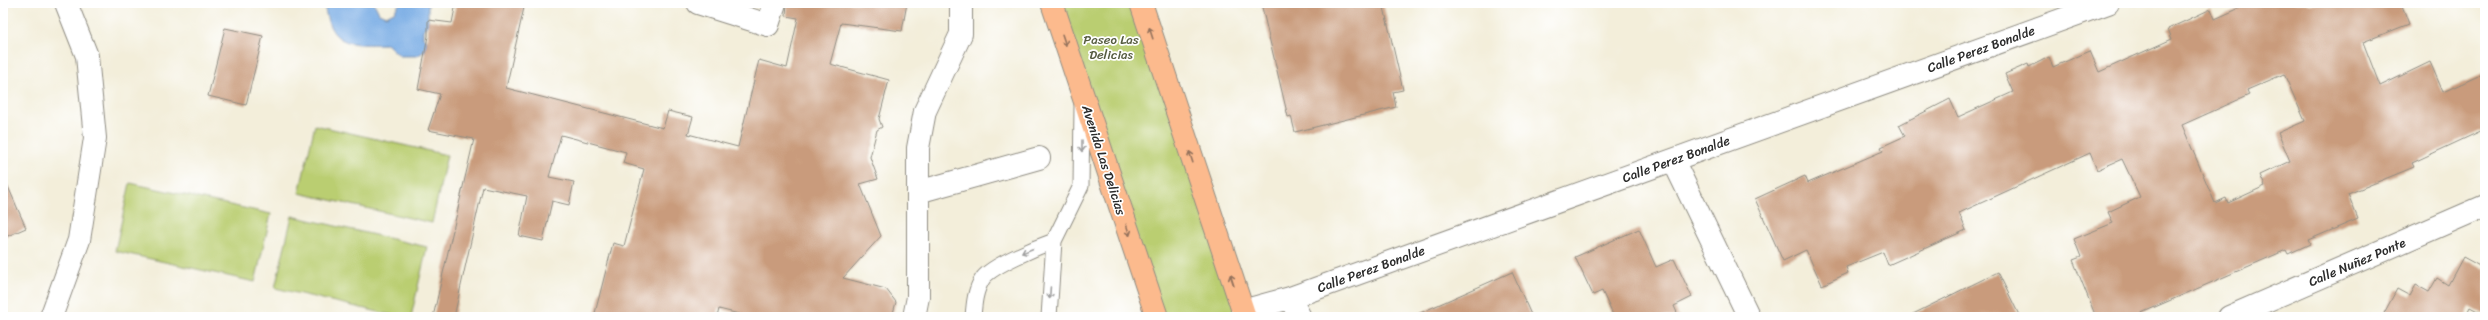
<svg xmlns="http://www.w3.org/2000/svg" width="2488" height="320" viewBox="0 0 2488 320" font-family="Sriracha,sans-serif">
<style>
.green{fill:#bace71;stroke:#727c4e}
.water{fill:#77abe4;stroke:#516b88}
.building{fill:#c99b7c;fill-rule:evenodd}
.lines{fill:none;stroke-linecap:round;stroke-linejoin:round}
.service-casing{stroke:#8f8c82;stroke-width:17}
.minor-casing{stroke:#8f8c82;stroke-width:24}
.primary-casing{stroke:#8f8c82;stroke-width:24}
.service{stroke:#fff;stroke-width:15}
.minor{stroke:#fff;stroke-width:22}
.primary{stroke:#fcba8d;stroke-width:22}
.oneway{stroke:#94725c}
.oneway2{stroke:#a0a0a0}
.labels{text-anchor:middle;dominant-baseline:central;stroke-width:3.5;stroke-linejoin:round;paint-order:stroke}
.park-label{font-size:13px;fill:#565c40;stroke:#fff}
.street-label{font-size:13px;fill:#2b2b2b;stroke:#fff}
</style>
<rect width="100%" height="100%" fill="#fff"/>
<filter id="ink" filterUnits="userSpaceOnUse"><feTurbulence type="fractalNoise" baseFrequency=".025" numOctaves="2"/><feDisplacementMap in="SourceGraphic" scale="8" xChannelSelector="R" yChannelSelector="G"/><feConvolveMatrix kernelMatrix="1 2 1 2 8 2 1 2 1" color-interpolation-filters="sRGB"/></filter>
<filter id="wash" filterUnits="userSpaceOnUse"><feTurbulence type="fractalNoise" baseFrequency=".012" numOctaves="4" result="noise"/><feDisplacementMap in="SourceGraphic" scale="16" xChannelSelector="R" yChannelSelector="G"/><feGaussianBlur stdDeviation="0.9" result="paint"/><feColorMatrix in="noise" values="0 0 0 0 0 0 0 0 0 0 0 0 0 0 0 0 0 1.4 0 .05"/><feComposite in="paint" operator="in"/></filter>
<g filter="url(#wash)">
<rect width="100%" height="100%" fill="#f3eeda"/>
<!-- green -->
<path class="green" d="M1052,3h89l104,314h-88z
M315,125l132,30 -15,68 -133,-30z
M130,183l141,31 -16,68 -140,-31z
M292,216l135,31 -16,70h-11l-125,-29z"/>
<!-- water -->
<path class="water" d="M324,3h50l5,10 7,3 8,-4 6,-9h28v21l-5,6v7l4,5 -2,9 -8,5h-17l-13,-12c-38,1 -57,3 -63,-41z"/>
<g id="blocks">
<!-- building -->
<path class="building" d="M456,3h69l-19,85 157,40 5,-17 25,6 -5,17 50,13 21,-87 28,8 11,-50 -12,-2 1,-13h120l-5,28 -61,-8 -11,41 59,16 -10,39 3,8 -5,3 -7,27 8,22 -18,5 21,52 -38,42 43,11 10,13 -4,15h-141l-32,-8 -2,8h-123l19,-74 11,3 20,-77 -21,-6 3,-11 -65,-17 -12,42 25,5 -5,23 -17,-4 -9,40 -24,-5 8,-40 -44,-9 -29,130h-21l41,-178 -46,-9 12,-36 -22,-5 10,-53v-16l24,3z
M1261,3h122l20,87 -10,2 3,15 -101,25 -4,-16 -3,1z
M2251,3h150l8,21 -46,18 17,44 50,-24 13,30 42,-19v56l-73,34 2,4 -66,27 10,25 -50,21 2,4 -22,10 -2,-4 -154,67h-36l-23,-57 8,-3 -7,-18 39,-16 -5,-11 32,-15 -18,-38 -25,11 -7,-17 -131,60 7,17 -78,35 -5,-13 -37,15 2,6 -26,12 -16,-35 -23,11 -28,-62 50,-23 3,7 75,-32 -2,-4 24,-11 -6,-11 51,-26 8,18 55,-25 -8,-18 23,-10 1,3 20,-10 4,10 37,-16 9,21 73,-33 -4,-10 43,-20 4,10zM2284,74l21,47 -27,12 12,28 -30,14 5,11 -37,17 -2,-5 -11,5 -33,-78 67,-30 -2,-5z
M225,28l38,8 -17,69 -38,-9z
M3,175l23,53 -23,10z
M1639,229l17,38 18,-8 18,38 -18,9 5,11h-65l-12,-26 -9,4 -18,-38z
M2463,257l22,12v46l-15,-8 -5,10h-83l15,-28 13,7 6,-11 13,7 8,-14 11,7z
M1512,272l20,45h-121z
M1998,272l22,45h-113z"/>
</g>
</g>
<g filter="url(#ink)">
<use href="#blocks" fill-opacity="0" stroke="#8f8c82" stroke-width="1"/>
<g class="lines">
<!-- service casing -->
<g class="service-casing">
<path id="service" d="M973,317c1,-13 2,-27 10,-39 10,-13 54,-31 71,-37l27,-55 1,-80
M1049,317l5,-76"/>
</g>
<!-- minor casing -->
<g class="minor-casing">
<path id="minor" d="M698,3l70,22 7,-22
M1673,160l76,157
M918,192l121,-34
M1290,298l10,19
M1242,311l48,-13 818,-295
M51,317l28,-77 16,-102 -8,-82 -21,-53
M914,317l4,-20v-149l7,-37 36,-77v-31
M2229,317l256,-111"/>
</g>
<!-- primary casing -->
<g class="primary-casing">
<path id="primary" d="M1052,3l105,314
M1141,3l104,314"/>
</g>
<!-- service -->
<use href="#service" class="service"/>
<!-- minor -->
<use href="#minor" class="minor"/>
<!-- primary -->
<use href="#primary" class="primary"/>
</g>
<!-- one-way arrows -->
<defs><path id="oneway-shaft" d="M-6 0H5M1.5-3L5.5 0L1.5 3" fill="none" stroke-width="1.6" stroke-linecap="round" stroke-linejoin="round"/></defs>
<g class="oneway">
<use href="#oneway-shaft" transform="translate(1151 33) rotate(-108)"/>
<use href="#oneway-shaft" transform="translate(1064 40) rotate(71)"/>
<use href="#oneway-shaft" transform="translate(1191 157) rotate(-108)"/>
<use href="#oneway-shaft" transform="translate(1128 230) rotate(72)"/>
<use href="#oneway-shaft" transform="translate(1232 280) rotate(-108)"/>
</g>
<g class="oneway2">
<use href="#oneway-shaft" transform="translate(1082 146) rotate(90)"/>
<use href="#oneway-shaft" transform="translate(1027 251) rotate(158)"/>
<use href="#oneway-shaft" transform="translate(1050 293) rotate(94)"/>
</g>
</g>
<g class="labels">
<!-- park labels -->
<g class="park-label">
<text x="1111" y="39">Paseo Las<tspan x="1111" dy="15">Delicias</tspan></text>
</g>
<!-- street labels -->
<g class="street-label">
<text transform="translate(1981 49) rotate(-20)">Calle Perez Bonalde</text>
<text transform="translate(1676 159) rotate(-20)">Calle Perez Bonalde</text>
<text transform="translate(1104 160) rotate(72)">Avenida Las Delicias</text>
<text transform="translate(2357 262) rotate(-23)">Calle Nuñez Ponte</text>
<text transform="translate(1371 269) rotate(-20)">Calle Perez Bonalde</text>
</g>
</g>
<!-- margin -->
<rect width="2488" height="320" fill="none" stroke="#fff" stroke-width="16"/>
</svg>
